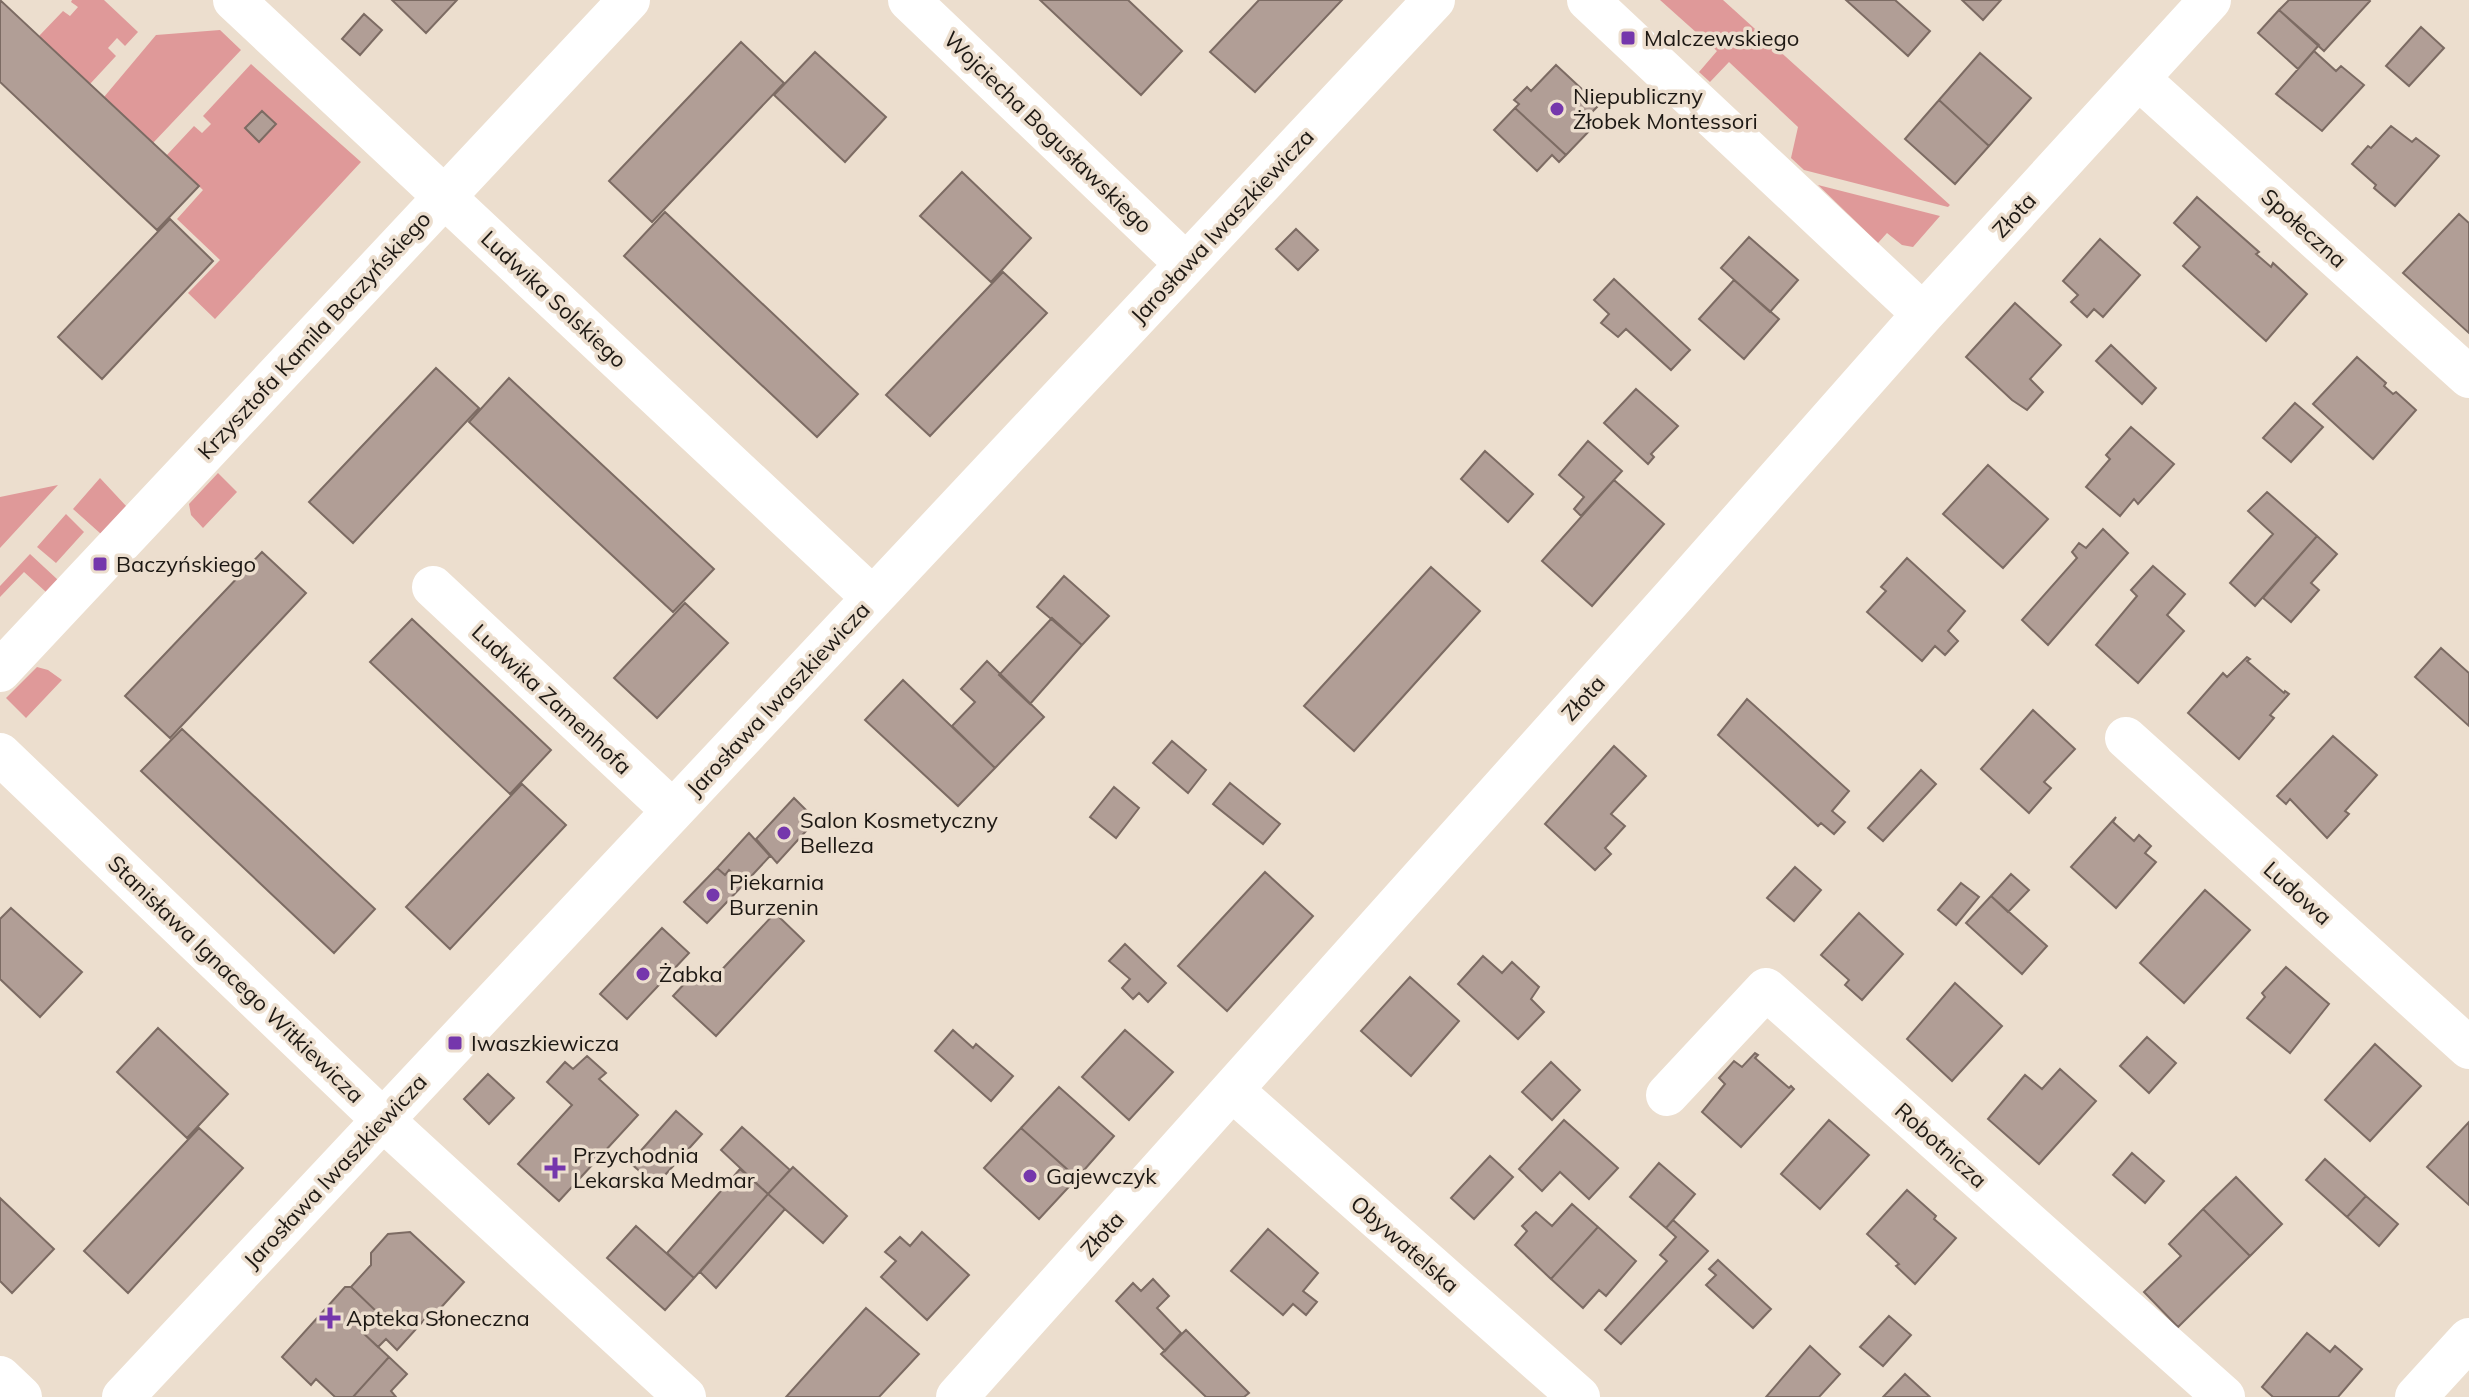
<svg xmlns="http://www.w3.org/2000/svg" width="2469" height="1397" viewBox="0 0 2469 1397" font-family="Mulish,sans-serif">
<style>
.green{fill:#df9999}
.building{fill:#b19e96;stroke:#7c6b63;stroke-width:2}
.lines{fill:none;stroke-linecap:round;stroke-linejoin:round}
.minor{stroke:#fff;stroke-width:42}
.poi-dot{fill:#7537ac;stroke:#ecdece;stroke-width:3}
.labels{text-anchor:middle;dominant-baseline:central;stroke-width:7;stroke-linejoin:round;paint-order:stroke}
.poi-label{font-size:22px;fill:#1d1813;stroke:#ecdece;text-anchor:start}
.street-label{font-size:22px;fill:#1d1813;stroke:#ecdece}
</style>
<rect width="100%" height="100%" fill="#ecdece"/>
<!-- green -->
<path class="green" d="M72,0h32l34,32 -13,14 -8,-8 -9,10 8,8 -26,28 -51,-48 24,-25 7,5 8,-9 -7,-5z
M1660,0h63l227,205 -2,2 -144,-37 -13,-12 7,-31 -69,-65 -19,20 -11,-10 18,-21z
M220,30l21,20 -88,93 -49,-46 52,-62z
M251,64l110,98 -146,157 -27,-26 32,-33 -43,-41 26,-29 -37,-34 28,-30 8,7 9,-9 -8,-8z
M1818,185l122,31 -27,31 -11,-2 -15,-12 -9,10z
M218,473l19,19 -34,36 -12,-13 -2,-11z
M100,478l27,29 -26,27 -28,-25z
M58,485l-58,63v-51z
M66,514l18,18 -28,31 -19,-16z
M30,554l28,26 -12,12 -22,-20 -24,25v-11z
M37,667l11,3 14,10 -36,38 -20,-20z"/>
<!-- building -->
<path class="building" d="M0,0l199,186 -42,44 -157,-148z
M392,0h65l-31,33z
M1040,0h88l54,51 -41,44z
M1259,0h83l-87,92 -45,-40z
M1846,0h49l35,31 -22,25z
M1962,0h39l-18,20z
M2289,0h80l1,1 -46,50 -45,-41z
M2279,10l40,35 -21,24 -40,-36z
M364,14l18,16 -22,25 -18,-16z
M2421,27l23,21 -35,38 -23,-20z
M741,42l43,41 -132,139 -43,-41z
M2314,51l22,20 5,-5 23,19 -42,46 -46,-37z
M815,52l71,65 -41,45 -71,-67z
M1980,53l51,45 -42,48 -50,-46z
M1556,65l43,40 -15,15 8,8 -26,27 -51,-47 4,-4 -5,-4 13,-13 4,4z
M1939,100l50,46 -34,38 -50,-45z
M1515,108l51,47 -7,7 -7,-7 -15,16 -43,-41z
M262,111l14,13 -17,18 -14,-14z
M2391,126l21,16 4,-4 23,18 -44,50 -21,-18 2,-3 -24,-21 16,-18 3,2z
M962,172l69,66 -40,44 -71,-66z
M2197,197l62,55 -3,2 15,13 2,-4 34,31 -41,47 -83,-75 17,-19 -26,-24z
M665,212l193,182 -41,43 -193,-181z
M2459,214l10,9v110l-66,-60z
M170,219l43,42 -111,118 -44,-42z
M1296,229l22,21 -20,20 -22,-21z
M1749,237l49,43 -28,32 -49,-44z
M2100,239l40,36 -37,42 -9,-8 -7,8 -16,-15 7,-7 -15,-14z
M1003,272l44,41 -117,123 -44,-41z
M1614,279l76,71 -19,20 -45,-41 -8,8 -17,-14 8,-9 -15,-14z
M1734,280l45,39 -35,40 -45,-40z
M2015,303l46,42 -31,34 13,13 -16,18 -15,-10 -46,-43z
M2111,345l45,43 -14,16 -46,-43z
M2357,357l29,26 -2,3 9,8 3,-2 20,18 -43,49 -60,-55z
M436,368l43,40 -126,135 -44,-41z
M509,378l205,191 -41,43 -204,-190z
M1636,389l42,37 -27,28 3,3 -6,7 -44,-41z
M2295,403l28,24 -32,35 -28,-24z
M2131,427l43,37 -36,40 -4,-5 -14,17 -34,-29 24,-28 -4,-4z
M1588,441l34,30 -41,45 -7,-7 10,-12 -25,-22z
M1485,451l48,43 -25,28 -47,-43z
M1988,465l60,54 -45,49 -60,-54z
M1614,480l50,44 -72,82 -50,-45z
M2267,492l50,44 -62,70 -25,-23 43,-49 -25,-23z
M2103,529l25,24 -80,92 -26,-25 55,-62 -5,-6 7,-9 7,5z
M2317,536l20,18 -26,29 8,7 -28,32 -28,-24z
M262,552l44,41 -136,145 -45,-42z
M1907,558l58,53 -17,20 10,10 -13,14 -10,-9 -13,15 -55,-49 19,-21 -5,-4z
M2153,566l32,28 -18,21 17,16 -46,52 -42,-38 41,-49 -6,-6z
M1431,567l49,44 -126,140 -50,-45z
M1064,576l45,40 -27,29 -45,-38z
M685,603l43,40 -71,75 -43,-40z
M1052,618l30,27 -52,59 -31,-29z
M412,619l139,131 -41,44 -140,-132z
M2441,648l28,25v53l-54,-49z
M2247,657l3,2 -3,2 37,32 1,-2 4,3 -19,21 4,3 -35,41 -51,-46 35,-40 4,4z
M987,661l57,56 -49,51 -43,-42 23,-24 -14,-13z
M903,680l92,88 -37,38 -93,-86z
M1747,699l102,92 -17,20 13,11 -11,12 -13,-11 -3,3 -100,-91z
M2033,710l42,39 -31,33 7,6 -22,25 -48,-44z
M182,729l193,180 -41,44 -193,-182z
M2333,736l44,39 -32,36 4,3 -22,24 -37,-39 -4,5 -9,-8z
M1172,741l34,29 -18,23 -35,-30z
M1614,746l32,30 -35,38 14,12 -20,22 6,6 -16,16 -50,-46z
M1921,770l15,14 -53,57 -15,-13z
M1230,783l50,41 -17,20 -50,-40z
M522,784l44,41 -116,124 -44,-42z
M1114,787l25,21 -23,30 -26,-21z
M794,798l22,22 -39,43 -21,-24z
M2116,817l-3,5 21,19 5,-6 12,11 -6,7 11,9 -40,46 -45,-41z
M749,833l21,23 -26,28 -15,-14 -4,5 -8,-7z
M1795,867l26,23 -27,31 -27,-23z
M717,868l8,7 4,-5 15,14 -37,39 -23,-21z
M1265,872l48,44 -86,95 -49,-45z
M2011,874l18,16 -21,22 -17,-16z
M1961,883l18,14 -23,28 -18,-15z
M2205,890l45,40 -66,73 -44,-40z
M1991,896l56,50 -25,28 -56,-51z
M11,908l71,64 -42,45 -40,-38v-60z
M775,913l29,28 -88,95 -43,-40 27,-29 13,12z
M1859,913l44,41 -41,46 -17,-15 4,-5 -28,-25z
M662,928l27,25 -62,66 -27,-25z
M1125,944l41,39 -18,19 -9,-9 -6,6 -11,-11 8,-9 -21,-18z
M1483,956l19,17 10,-11 27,25 -8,12 13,13 -26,27 -60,-55z
M2286,967l43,37 -39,49 -43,-35 18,-21 -3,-4z
M1410,977l49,44 -48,55 -50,-45z
M1955,983l47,43 -50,55 -45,-42z
M158,1028l70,66 -41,44 -70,-66z
M953,1030l20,18 3,-4 37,32 -22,25 -56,-50z
M1125,1030l48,42 -44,48 -47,-43z
M2147,1037l29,26 -27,30 -29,-27z
M2375,1044l46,42 -51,55 -45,-41z
M1755,1053l3,2 -3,3 34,30 2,-2 3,3 -53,58 -39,-35 23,-28 -6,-6 15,-17 8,6z
M587,1056l19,17 -7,6 39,36 -79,86 -41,-37 54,-59 -25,-23 18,-20 8,7z
M1551,1062l29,28 -28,30 -30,-28z
M2060,1069l36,32 -57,63 -51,-45 37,-44 17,14z
M488,1074l26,24 -25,26 -25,-25z
M1059,1087l55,49 -37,42 -56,-50z
M676,1111l26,23 -46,51 -26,-22z
M1564,1120l54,48 -29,31 -29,-27 -18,19 -23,-22z
M1829,1120l40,35 -49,54 -39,-35z
M2469,1122v83l-42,-38z
M742,1127l48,43 -22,24 -47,-44z
M199,1128l44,40 -115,125 -44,-42z
M1021,1128l56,50 -38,41 -55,-51z
M2132,1153l32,28 -19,22 -32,-28z
M1490,1156l23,21 -39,42 -23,-21z
M2325,1159l41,37 -19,21 -41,-37z
M1659,1163l36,31 -29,34 -36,-31z
M793,1167l54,49 -24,27 -55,-49z
M740,1169l28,25 -74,84 -27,-25z
M2236,1177l46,47 -32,32 -47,-47z
M1907,1190l29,26 -2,3 22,19 -41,46 -19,-18 3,-2 -32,-30z
M768,1194l17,15 -69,79 -16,-16z
M2366,1196l32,28 -19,22 -32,-29z
M0,1198l54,51 -42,44 -12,-12z
M1572,1204l26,23 -47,52 -36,-34 12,-14 -5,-5 14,-14 16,14z
M2203,1209l47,47 -72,71 -34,-35 37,-36 -12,-12z
M1673,1220l35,31 -87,93 -16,-14 62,-69 -7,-6 16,-18 -10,-9z
M636,1226l58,52 -29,32 -58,-52z
M1598,1227l38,34 -30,35 -7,-6 -16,18 -32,-29z
M1268,1229l50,44 -15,18 14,11 -11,13 -13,-11 -10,11 -52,-44z
M410,1232l54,50 -36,40 -3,-3 -28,31 -11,-11 -8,8 -17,-16 17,-18 -27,-26 20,-22v-12l17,-19z
M922,1232l47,43 -42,45 -46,-43 15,-16 -11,-9 15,-15 10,9z
M1718,1260l53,49 -18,19 -47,-43 10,-10 -7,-6z
M1153,1279l16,17 -12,12 24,25 -16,18 -49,-50 17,-18 8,8z
M345,1287h6l27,26 -17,18 28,26 -36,40h-18l-19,-18 -5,6 -29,-28z
M866,1308l53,46 -40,43h-93z
M1889,1316l22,19 -28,31 -23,-19z
M1186,1330l63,63 -5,4h-38l-45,-43z
M2307,1333l23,19 5,-6 27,23 -24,28h-65l-11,-10z
M1810,1346l30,28 -21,23h-53z
M389,1357l18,17 -16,17 5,6h-43z
M1905,1374l25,23h-47z"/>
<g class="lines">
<!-- minor -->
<path class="minor" d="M234,0l639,598
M909,0l277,264
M1588,0l335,314
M2139,79l330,298
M433,587l240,224
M0,671l629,-671
M2126,738l343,310
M0,754l383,366 302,277
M1232,1090l347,307
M1667,1095l99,-106 458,408
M0,1377l21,20
M123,1397l1311,-1397
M957,1397l716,-800 250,-283 287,-314
M2416,1397l53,-58"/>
</g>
<!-- markers -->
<g class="poi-dot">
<rect x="1620" y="30" width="16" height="16" rx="4"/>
<circle cx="1557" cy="109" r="8"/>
<rect x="92" y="556" width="16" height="16" rx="4"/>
<circle cx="784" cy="833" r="8"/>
<circle cx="713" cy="895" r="8"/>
<circle cx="643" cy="974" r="8"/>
<rect x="447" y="1035" width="16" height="16" rx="4"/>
<path d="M551 1156h8v8h8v8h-8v8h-8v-8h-8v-8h8z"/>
<circle cx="1030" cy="1176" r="8"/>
<path d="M326 1306h8v8h8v8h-8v8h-8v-8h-8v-8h8z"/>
</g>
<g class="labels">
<!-- poi labels -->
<g class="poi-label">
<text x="1644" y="38">Malczewskiego</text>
<text x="1573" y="96">Niepubliczny<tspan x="1573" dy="25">Żłobek Montessori</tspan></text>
<text x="116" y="564">Baczyńskiego</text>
<text x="800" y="820">Salon Kosmetyczny<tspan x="800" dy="25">Belleza</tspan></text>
<text x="729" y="882">Piekarnia<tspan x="729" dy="25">Burzenin</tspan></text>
<text x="659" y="974">Żabka</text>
<text x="471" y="1043">Iwaszkiewicza</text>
<text x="573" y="1155">Przychodnia<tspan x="573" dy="25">Lekarska Medmar</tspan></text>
<text x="1046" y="1176">Gajewczyk</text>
<text x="346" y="1318">Apteka Słoneczna</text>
</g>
<!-- street labels -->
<g class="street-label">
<text transform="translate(1048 132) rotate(44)">Wojciecha Bogusławskiego</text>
<text transform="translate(2014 215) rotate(-47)">Złota</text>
<text transform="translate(1222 226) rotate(-47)">Jarosława Iwaszkiewicza</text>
<text transform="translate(2304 228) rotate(42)">Społeczna</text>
<text transform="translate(554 299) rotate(43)">Ludwika Solskiego</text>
<text transform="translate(314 335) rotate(-47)">Krzysztofa Kamila Baczyńskiego</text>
<text transform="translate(1583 698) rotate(-48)">Złota</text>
<text transform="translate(552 699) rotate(43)">Ludwika Zamenhofa</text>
<text transform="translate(778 699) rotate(-47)">Jarosława Iwaszkiewicza</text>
<text transform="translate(2298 893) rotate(42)">Ludowa</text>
<text transform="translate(236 979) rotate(44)">Stanisława Ignacego Witkiewicza</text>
<text transform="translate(1941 1145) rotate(42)">Robotnicza</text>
<text transform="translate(335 1171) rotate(-47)">Jarosława Iwaszkiewicza</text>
<text transform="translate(1102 1234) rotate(-48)">Złota</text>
<text transform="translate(1405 1244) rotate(41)">Obywatelska</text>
</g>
</g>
</svg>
